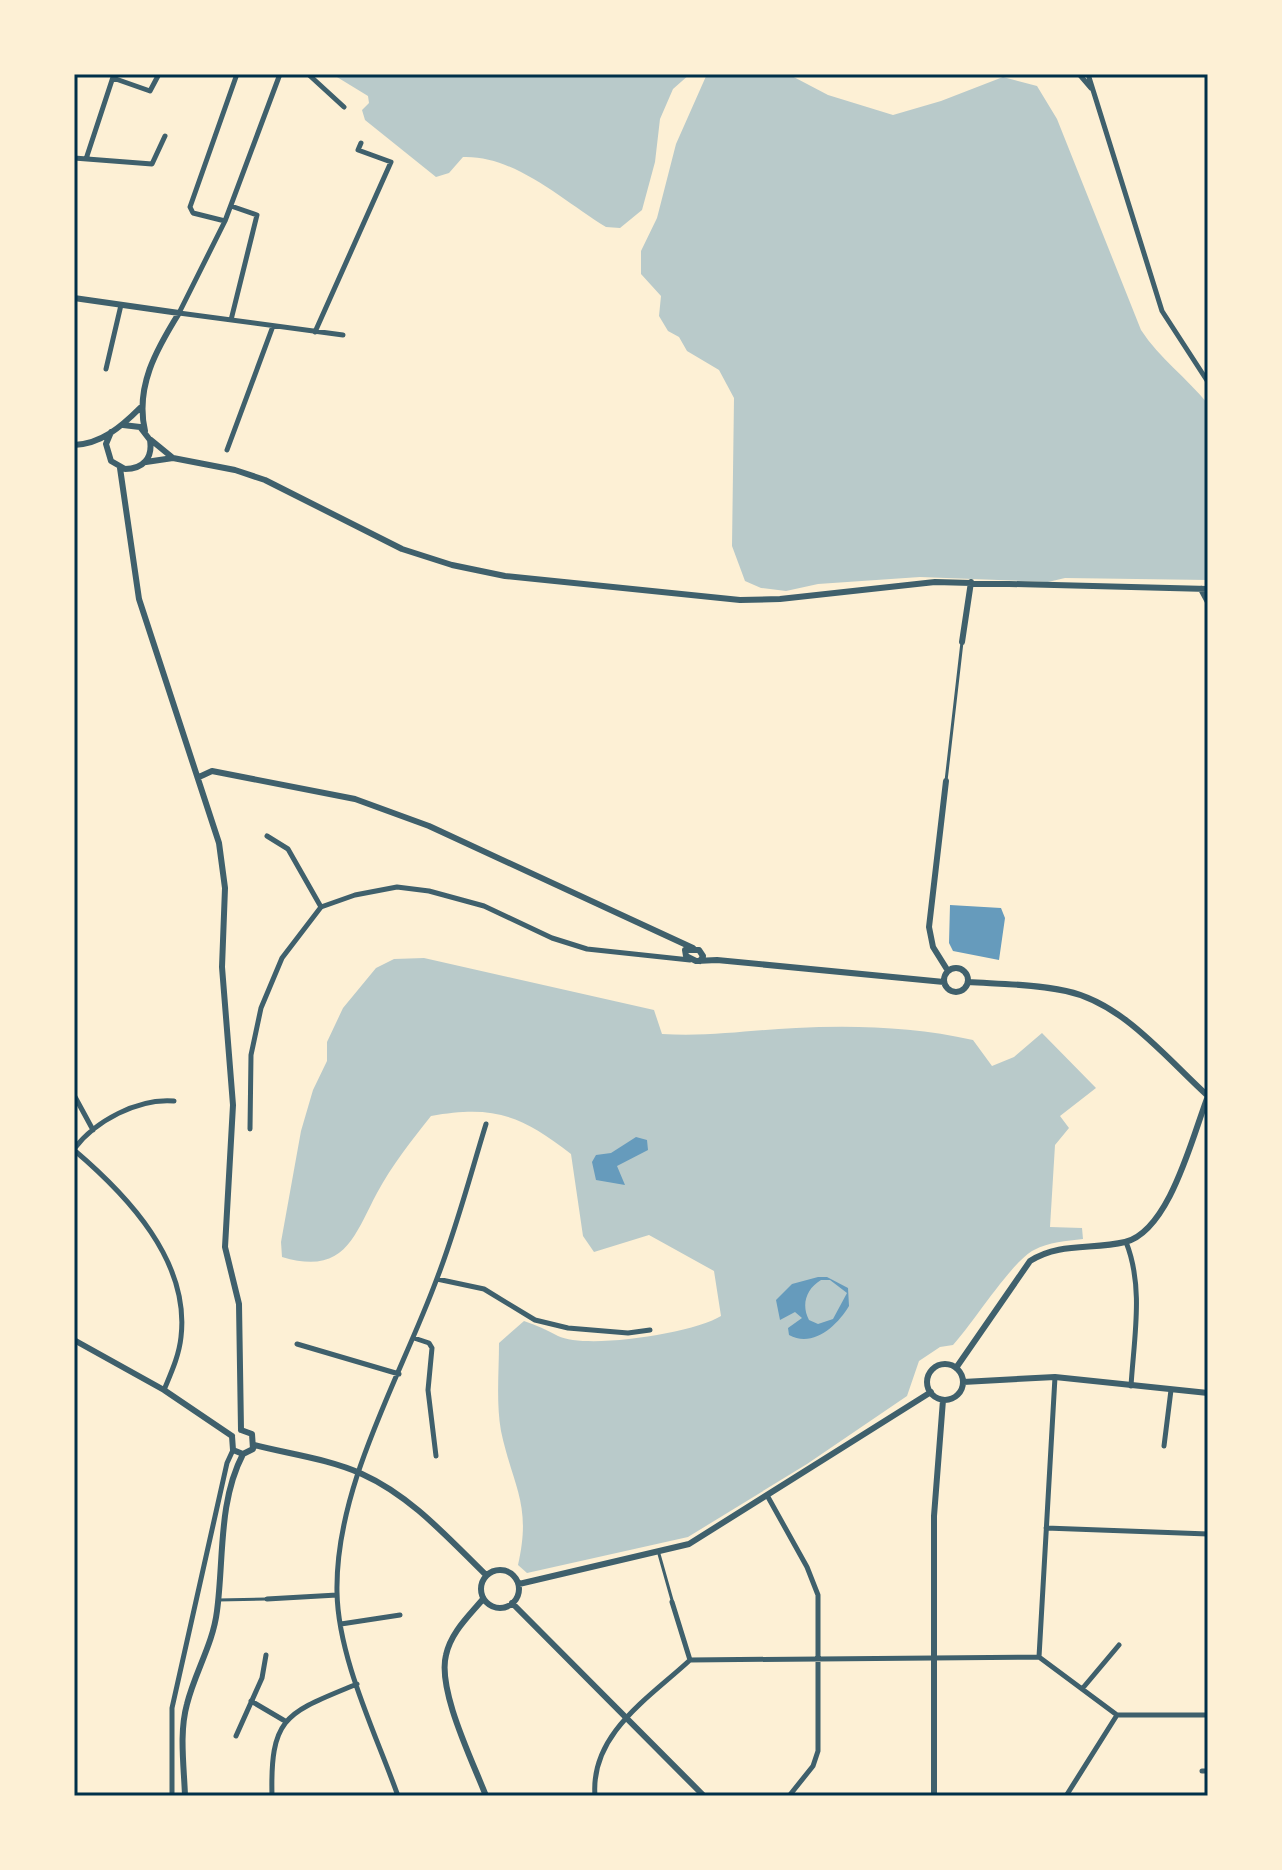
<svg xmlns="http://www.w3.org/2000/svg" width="1282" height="1870" viewBox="0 0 1282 1870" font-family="'DejaVu Sans',sans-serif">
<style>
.green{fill:#b9caca}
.water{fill:#669bbc;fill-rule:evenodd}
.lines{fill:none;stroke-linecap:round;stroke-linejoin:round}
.pedestrian{stroke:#3f606c;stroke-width:3}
.minor{stroke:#3f606c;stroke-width:5}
.tertiary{stroke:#3f606c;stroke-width:6}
.neatline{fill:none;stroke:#003049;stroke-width:3}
</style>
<rect width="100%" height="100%" fill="#fdf0d5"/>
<!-- green -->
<path class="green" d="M332,74h358l-17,15 -13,30 -5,43 -13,48 -22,18 -14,-1c-43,-26 -91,-72 -143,-70l-14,16 -13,4 -71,-57 -3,-10 7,-7 -1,-7z
M707,74h81l40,21 65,20 48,-14 62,-24 34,9 20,33 84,211c19,29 45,47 67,74v176l-143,-2 -17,4 -128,-5 -102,7 -32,7 -25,-3 -16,-7 -13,-35 2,-148 -15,-28 -32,-19 -8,-14 -11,-6 -9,-15 2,-20 -20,-22v-23l16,-33 19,-74z
M424,958l230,52 8,24c47,3 88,-4 134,-6 59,-3 119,-1 177,12l19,26 22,-9 28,-24 54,55 -36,28 9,12 -14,17 -5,82 32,1 1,11c-17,2 -34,3 -49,11 -22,11 -60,72 -81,95l-13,2 -21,14 -12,35 -100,68 -119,73 -161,36 -9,-8c14,-61 -5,-78 -17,-134 -5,-28 -2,-60 -2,-88l25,-22c12,4 23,9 34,15 29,14 136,-3 163,-20l-7,-45 -65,-36 -55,17 -11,-16 -12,-82c-50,-39 -77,-49 -140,-38 -19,24 -39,49 -54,77 -23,43 -32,83 -95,64l-1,-15 20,-111 12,-41 14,-29v-19l16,-34 33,-40 18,-9z"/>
<!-- water -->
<path class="water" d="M950,905l51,3 4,10 -6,42 -46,-9 -4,-8z
M636,1137l11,3 1,10 -31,16 8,19 -29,-5 -4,-18 4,-7 15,-2z
M818,1277h9l21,11 1,18c-12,20 -36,42 -60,29l-1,-7 14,-10 -7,-6 -15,8 -4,-20 16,-16zM821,1280h9l17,13 -14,26 -15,5 -9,-4c-8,-15 -3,-31 12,-40z"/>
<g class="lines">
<!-- pedestrian -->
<path class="pedestrian" d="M946,781l16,-139
M659,1554l13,46
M218,1600l48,-1"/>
<!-- minor -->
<path class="minor" d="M280,74l-55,147 -46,92 164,22
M308,74l36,33
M1079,74l12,14
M1088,74l74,237 46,71
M113,78l37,13 9,-17
M74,158l78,6 13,-28
M86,159l28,-85
M225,221l-32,-8 -3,-6 47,-133
M231,320l26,-105 -26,-9
M315,332l76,-170 -33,-12 3,-7
M106,369l15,-64
M227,450l46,-124
M267,836l21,13 33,58
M74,1095l19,35
M250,1129l1,-74 10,-47 21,-50 39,-51 34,-12 42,-8 32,4 55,15 68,32 35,11 103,11
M74,1149c21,-28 64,-51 100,-48
M74,1150c53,45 116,111 107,187 -2,19 -10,36 -17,53
M1126,1242c18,45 8,95 5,144
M437,1279l47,10 51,31 33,8 60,5 22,-3
M414,1338l15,5 3,5 -4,42 8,66
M297,1344l102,30
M1164,1446l7,-56
M768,1497l39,70 11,28v156l-5,15 -24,30
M1046,1528l162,6
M267,1599l70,-4
M672,1602l18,58
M341,1624l59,-9
M1039,1657l16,-280
M1082,1689l37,-44
M251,1701l34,20
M236,1736l26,-58 4,-23
M1202,1771h6
M172,1796v-88l55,-245 6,-13
M272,1796c-2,-81 15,-83 85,-112
M398,1796c-22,-62 -60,-138 -61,-204 -2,-105 63,-214 99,-311 20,-51 34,-105 50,-157
M595,1796c-5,-62 54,-98 95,-136l349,-3 78,58h91
M1066,1796l51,-81"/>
<!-- tertiary -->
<path class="tertiary" d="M74,298l105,15c-23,37 -44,74 -34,118
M111,432l-5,12 5,17 14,8c18,0 28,-11 25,-29l-10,-13 -17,-2
M151,440l22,18
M74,445c27,-1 47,-18 66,-37
M146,462l27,-4 62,12 30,10 137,69 50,16 53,11 235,24 40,-1 155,-17 273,7
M120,468l19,131 80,244 6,45 -3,79 11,138 -8,142 14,57 2,126
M1201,589l7,13
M962,642l9,-60
M199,777l13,-6 143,28 74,27 264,122
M946,781l-17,146 4,20 15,24
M700,961l3,-5 -4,-6h-14l1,6 10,5 21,-1 227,22
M944 980a12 12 0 1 1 24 0a12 12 0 1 1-24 0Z
M968,982c32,2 66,2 98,9 57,12 100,67 142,105
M74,1340l90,50 68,46
M927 1382a18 18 0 1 1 36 0a18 18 0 1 1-36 0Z
M956,1368l74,-107c30,-19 62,-11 95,-19 45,-11 68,-108 83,-146
M963,1382l92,-5 153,16
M241,1430l11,4 1,15 -10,5
M232,1436l1,14 10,4
M254,1445c35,9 75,14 108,29 49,22 86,64 124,101
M481 1589a19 19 0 1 1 38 0a19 19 0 1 1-38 0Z
M519,1584l170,-40 242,-152
M483,1599c-14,17 -32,33 -37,56 -9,35 27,107 40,141
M512,1603l192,193
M185,1796c-1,-30 -6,-63 2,-92 8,-32 26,-60 30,-93 7,-52 1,-109 26,-157
M934,1796v-280l9,-116"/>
</g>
<!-- border -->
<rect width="1282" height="1870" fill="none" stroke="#fdf0d5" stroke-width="152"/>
<rect x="76" y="76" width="1130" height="1718" class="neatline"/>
</svg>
